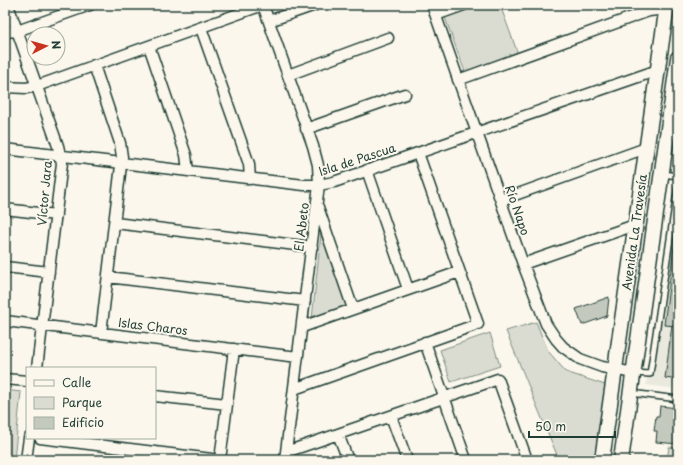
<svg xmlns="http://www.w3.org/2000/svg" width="683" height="465" viewBox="0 0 683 465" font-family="'Playpen Sans',sans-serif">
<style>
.built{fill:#eae9de}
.green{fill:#dbdcd1;stroke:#7d8c82}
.building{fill:#c4c9be;stroke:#1f3d34}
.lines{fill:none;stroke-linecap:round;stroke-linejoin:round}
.lane-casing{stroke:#1f3d34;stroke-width:8}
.street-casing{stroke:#1f3d34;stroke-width:13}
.secondary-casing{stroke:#1f3d34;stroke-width:17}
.lane{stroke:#fbf7ec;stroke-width:5}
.street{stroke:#fbf7ec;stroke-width:10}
.secondary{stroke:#fbf7ec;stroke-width:14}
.labels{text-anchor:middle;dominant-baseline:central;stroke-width:4;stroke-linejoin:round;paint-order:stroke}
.street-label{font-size:12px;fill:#1f3d34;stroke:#fbf7ec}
</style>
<rect width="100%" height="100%" fill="#fbf7ec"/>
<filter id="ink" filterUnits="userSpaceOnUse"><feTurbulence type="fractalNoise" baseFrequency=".025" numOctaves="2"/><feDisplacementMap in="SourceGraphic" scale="8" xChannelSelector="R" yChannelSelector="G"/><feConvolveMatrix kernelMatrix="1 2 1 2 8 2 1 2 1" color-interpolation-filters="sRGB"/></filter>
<g filter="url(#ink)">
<!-- built -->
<path class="built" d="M678,167v222l-32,-4z"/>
<!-- green -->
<path class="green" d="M475,5h25l18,49 -53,18 -21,-57z
M321,234l26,72 -35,13z
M536,322l12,29 18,21 39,13 -10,75h-36l-53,-129z
M490,333l10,33 -49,16 -11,-32z
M5,390l16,2 -7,68h-9z
M669,447l9,1v12h-11z"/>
<!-- building -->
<path class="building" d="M675,239l3,1v86l-14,-1z
M609,297l-2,19 -25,9 -6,-16z
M672,325l6,1v54l-13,-2z
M660,406l18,2v36l-22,-2 1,-11h-3l2,-15h3z"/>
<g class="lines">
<!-- lane casing -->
<g class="lane-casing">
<path id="lane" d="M663,174l15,2
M634,373l16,1 28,-189
M631,393l47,6"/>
</g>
<!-- street casing -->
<g class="street-casing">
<path id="street" d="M8,5l50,141 4,17 -25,205
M263,5l50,141 5,19 1,20 -34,275
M432,5l91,259 23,60 10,15 7,8 17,12 22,8 32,6
M436,15l28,-10
M269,21l46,-16
M201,28l48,136 1,15
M5,32l12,-1 73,-26
M149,46l37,109 2,16
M94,65l26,78 2,14 -21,176
M288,75l100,-37
M458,80l191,-69 17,-2
M5,87l21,1 11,-2 226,-81
M306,129l99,-35
M5,149l299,36h15l15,-3 324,-112
M367,170l41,119
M501,200l145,-52
M318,207l35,102
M5,209l51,6
M115,223l197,24
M523,264l112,-39
M5,267l44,5
M108,277l197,24
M5,321l293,36
M302,327l157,-55
M425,342l41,118
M5,379l22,2
M294,389l184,-65 -60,-171
M155,396l72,8
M391,416l16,44
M338,434l10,26
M40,438l180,22
M286,452l212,-73 29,81
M26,460l3,-22
M220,460l14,-111"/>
</g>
<!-- secondary casing -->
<g class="secondary-casing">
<path id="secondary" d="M602,460l65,-455
M621,460l57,-402"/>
</g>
<!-- lane -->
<use href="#lane" class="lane"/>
<!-- street -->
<use href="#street" class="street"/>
<!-- secondary -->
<use href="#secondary" class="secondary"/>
</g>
</g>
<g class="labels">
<!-- street labels -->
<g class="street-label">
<text transform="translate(357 159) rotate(-18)">Isla de Pascua</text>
<text transform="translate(44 193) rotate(-85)">Víctor Jara</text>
<text transform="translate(518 210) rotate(71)">Río Napo</text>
<text transform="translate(301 227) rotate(-83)">El Abeto</text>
<text transform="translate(634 232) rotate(-82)">Avenida La Travesía</text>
<text transform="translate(153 326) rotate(7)">Islas Charos</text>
</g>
</g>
<!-- margin -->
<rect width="683" height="465" fill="none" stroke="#fbf7ec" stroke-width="20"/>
<rect x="10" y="10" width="663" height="445" fill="none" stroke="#1f3d34" stroke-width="1.5" filter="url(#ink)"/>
<!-- legend -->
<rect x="26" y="367" width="130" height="72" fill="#fbf7ec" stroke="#a3ada2"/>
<rect x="34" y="380" width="20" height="6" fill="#fbf7ec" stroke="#a3ada2"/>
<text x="62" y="387" font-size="12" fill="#1f3d34">Calle</text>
<rect x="34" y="397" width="20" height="12" fill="#dbdcd1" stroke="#a3ada2"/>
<text x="62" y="407" font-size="12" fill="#1f3d34">Parque</text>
<rect x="34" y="417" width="20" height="12" fill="#c4c9be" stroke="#a3ada2"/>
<text x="62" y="427" font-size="12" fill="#1f3d34">Edificio</text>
<!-- north arrow -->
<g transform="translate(46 46) rotate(84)"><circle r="19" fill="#fbf7ec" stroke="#a3ada2"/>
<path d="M0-3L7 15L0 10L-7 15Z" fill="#c8321e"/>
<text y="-6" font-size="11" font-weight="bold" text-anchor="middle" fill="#1f3d34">N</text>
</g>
<!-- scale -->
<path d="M529 431v6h86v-6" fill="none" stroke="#1f3d34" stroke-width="2"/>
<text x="535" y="431" font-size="12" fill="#1f3d34" stroke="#fbf7ec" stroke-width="3" paint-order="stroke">50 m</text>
</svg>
